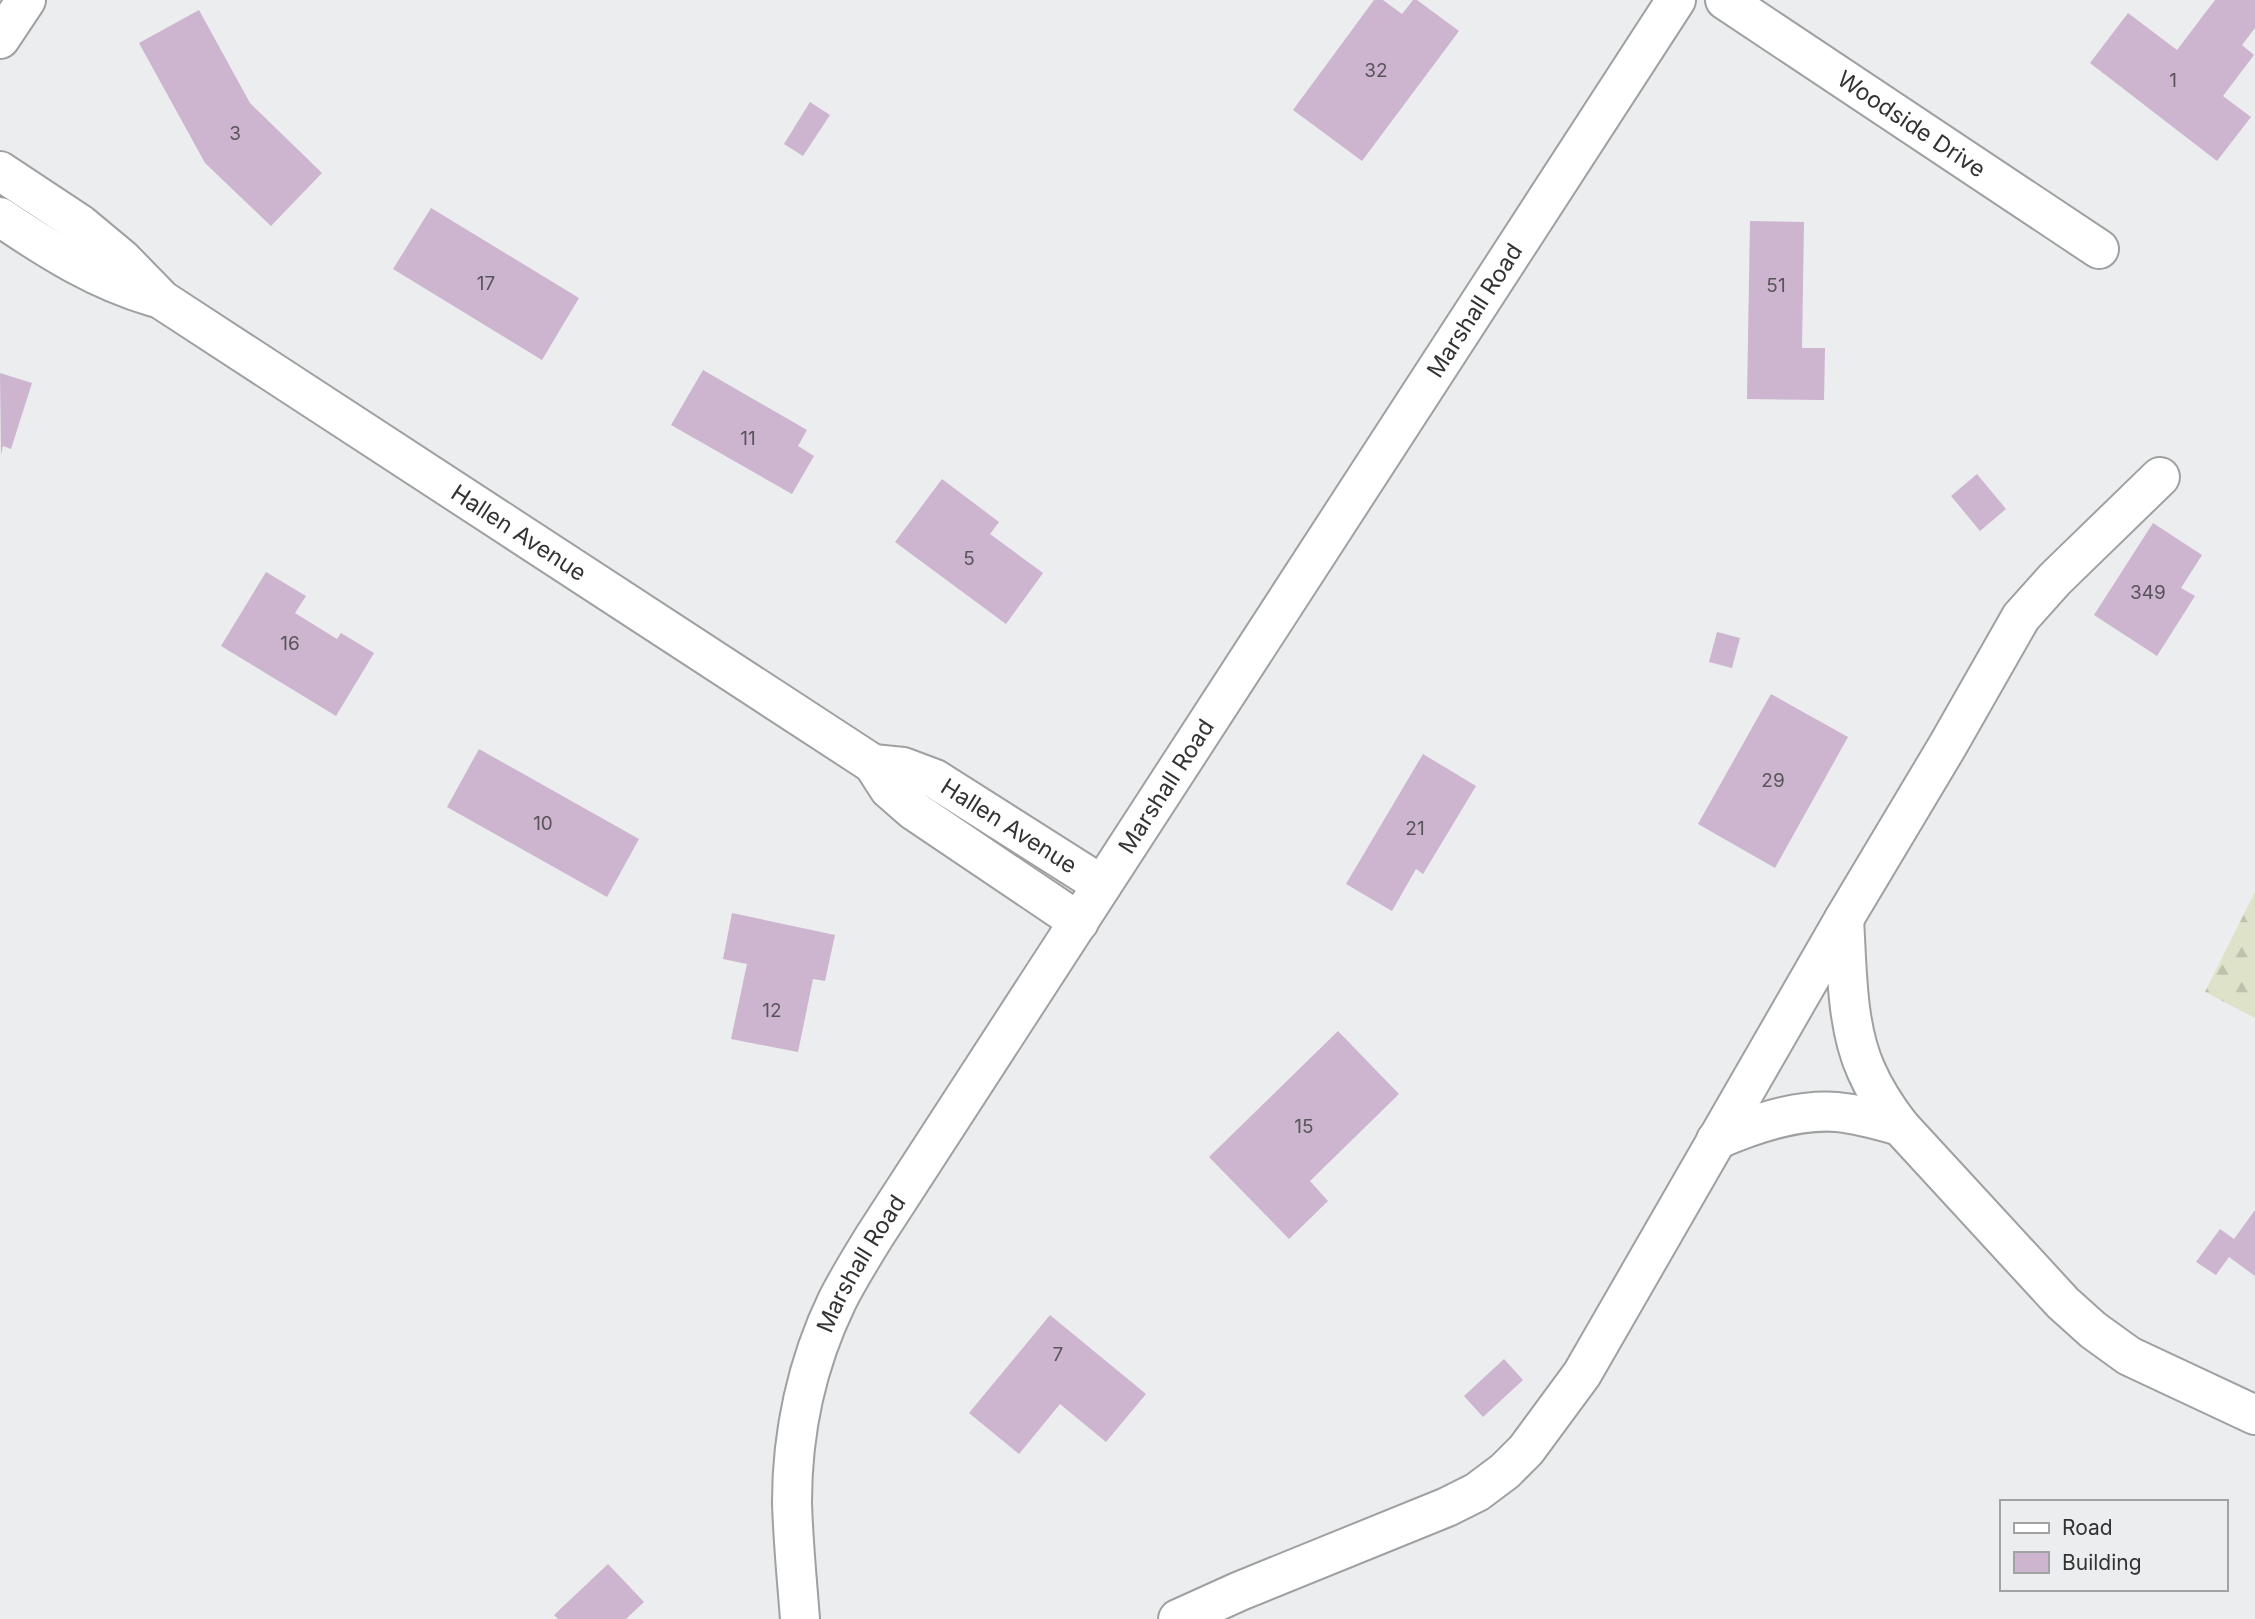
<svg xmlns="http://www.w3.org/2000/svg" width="2255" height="1619" viewBox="0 0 2255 1619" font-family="Inter,sans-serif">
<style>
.forest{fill:url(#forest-firs)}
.building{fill:#cdb5d0}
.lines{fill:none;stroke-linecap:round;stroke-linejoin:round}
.minor-casing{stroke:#9fa0a1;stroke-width:42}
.minor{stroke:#fff;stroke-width:38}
.labels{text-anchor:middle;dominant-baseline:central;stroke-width:5;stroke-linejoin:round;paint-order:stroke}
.number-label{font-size:19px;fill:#59545a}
.street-label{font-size:23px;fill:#323333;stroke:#ebedee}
</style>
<defs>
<pattern id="forest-firs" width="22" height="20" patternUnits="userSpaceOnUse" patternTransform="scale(1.75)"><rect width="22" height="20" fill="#dde2c8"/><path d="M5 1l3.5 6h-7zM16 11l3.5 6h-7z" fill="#bec2ac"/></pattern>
</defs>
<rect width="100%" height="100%" fill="#ebedee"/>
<!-- forest -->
<path class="forest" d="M2255,892v126l-50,-26z"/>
<!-- building -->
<path class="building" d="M1374,0h9l19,14 11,-14h4l42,31 -97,130 -69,-51z
M2215,0h40v28l-13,17 12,10 -31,41 28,21 -34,44 -127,-98 38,-50 49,37z
M199,10l51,93 72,70 -51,53 -66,-63 -66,-120z
M810,102l20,13 -27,41 -19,-12z
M431,208l148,90 -37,62 -149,-91z
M1750,221l54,1 -2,126h23l-1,52 -77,-1z
M703,370l104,60 -9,16 16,10 -22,38 -121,-69z
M0,373l32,10 -21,66 -8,-3 -2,9z
M1977,474l29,35 -26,22 -29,-35z
M942,479l57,43 -9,12 53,39 -37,51 -111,-82z
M2153,523l49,32 -21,33 14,8 -38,60 -63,-41z
M266,572l40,24 -11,17 42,26 4,-6 33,20 -38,63 -115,-70z
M1717,632l23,6 -8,30 -23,-6z
M1771,694l77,43 -73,131 -77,-44z
M479,749l160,90 -32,58 -160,-90z
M1423,754l53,32 -53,88 -7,-5 -24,42 -46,-27z
M732,913l103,22 -10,46 -12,-2 -15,73 -67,-13 16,-75 -24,-5z
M1338,1031l61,63 -89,87 18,20 -39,38 -80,-82z
M2255,1210v66l-26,-19 -13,18 -20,-13 24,-33 14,10z
M1050,1315l96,79 -40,48 -46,-38 -41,50 -50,-41z
M1504,1359l19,21 -40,37 -19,-21z
M608,1564l36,38 -18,17h-68l-4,-4z"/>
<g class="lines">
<!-- minor casing -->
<g class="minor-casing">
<g id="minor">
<path id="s1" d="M1725,0l374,249"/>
<path d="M0,39l26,-39"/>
<path id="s2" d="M0,171l80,53 42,35 40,41 711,464 16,25 24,21 166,112"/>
<path d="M0,217c49,33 96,63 154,80"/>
<path id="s3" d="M873,764l30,3 32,12 167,106"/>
<path d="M1844,919c3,47 2,107 22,151 9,21 21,39 34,56l163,177 30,27 36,26 126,59"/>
<path d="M1716,1140c37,-16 80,-31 121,-28 22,2 42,8 63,14"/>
<path id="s4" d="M800,1619c-3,-39 -7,-78 -8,-117 0,-69 15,-139 45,-201 11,-22 24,-43 37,-64l802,-1237"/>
<path d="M1178,1619l62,-28 207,-84 30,-15 28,-21 21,-21 56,-76 262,-455 104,-174 73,-128 34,-38 105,-102"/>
</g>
</g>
<!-- minor -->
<use href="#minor" class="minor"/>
</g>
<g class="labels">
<!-- number labels -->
<g class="number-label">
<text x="1376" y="70">32</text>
<text x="2173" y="80">1</text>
<text x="235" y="133">3</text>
<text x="486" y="283">17</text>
<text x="1776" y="285">51</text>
<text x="748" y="438">11</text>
<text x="969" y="558">5</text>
<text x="2148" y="592">349</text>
<text x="290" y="643">16</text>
<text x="1773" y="780">29</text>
<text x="543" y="823">10</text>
<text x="1415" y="828">21</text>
<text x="772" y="1010">12</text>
<text x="1304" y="1126">15</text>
<text x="1058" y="1354">7</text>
</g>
<!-- street labels -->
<g class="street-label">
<text stroke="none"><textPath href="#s1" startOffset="224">Woodside Drive</textPath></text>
<text stroke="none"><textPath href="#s4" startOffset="1503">Marshall Road</textPath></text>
<text stroke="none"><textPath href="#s2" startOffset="634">Hallen Avenue</textPath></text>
<text stroke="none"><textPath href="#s4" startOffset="936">Marshall Road</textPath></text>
<text stroke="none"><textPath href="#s3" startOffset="152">Hallen Avenue</textPath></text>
<text stroke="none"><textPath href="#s4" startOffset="369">Marshall Road</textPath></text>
</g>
</g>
<!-- legend -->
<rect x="2000" y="1500" width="228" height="91" fill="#ebedee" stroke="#a1a3a3" stroke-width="2"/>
<rect x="2014" y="1523" width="35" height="10" fill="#ffffff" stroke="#a1a3a3" stroke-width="2"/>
<text x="2062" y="1535" font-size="21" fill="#323333">Road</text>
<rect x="2014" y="1552" width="35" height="21" fill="#cdb5d0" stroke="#a1a3a3" stroke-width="2"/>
<text x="2062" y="1570" font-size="21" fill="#323333">Building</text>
</svg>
